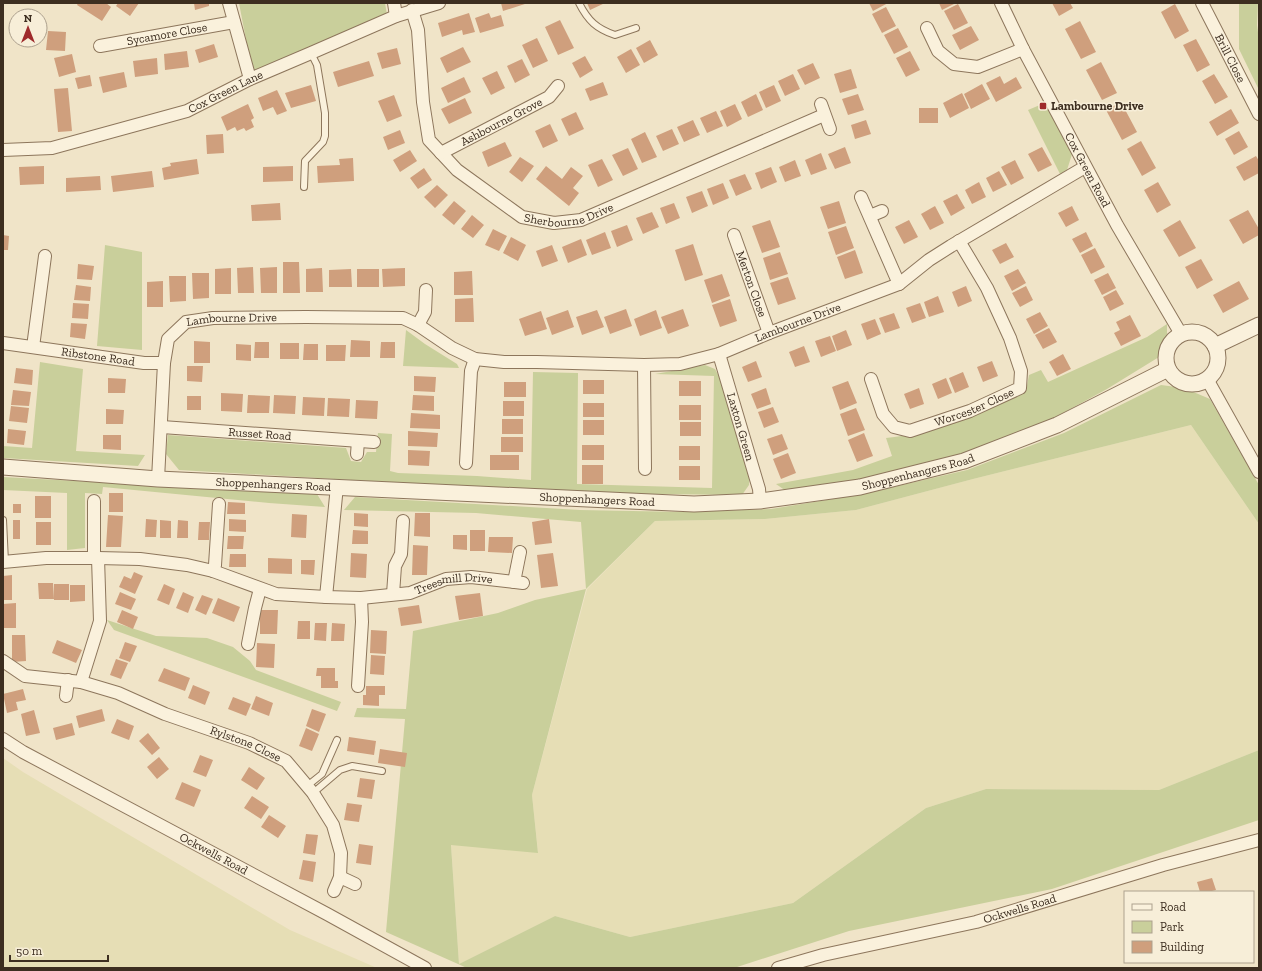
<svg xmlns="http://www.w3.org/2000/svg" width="1262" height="971" viewBox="0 0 1262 971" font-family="'Zilla Slab',serif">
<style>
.farmland{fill:#e6deb5}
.green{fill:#c9cf9b}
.building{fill:#cf9f7d}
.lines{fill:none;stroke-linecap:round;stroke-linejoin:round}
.service-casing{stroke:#8d765c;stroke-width:8}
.minor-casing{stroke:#8d765c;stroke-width:14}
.tertiary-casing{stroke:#8d765c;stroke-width:17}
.service{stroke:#faf1dc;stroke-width:6}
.minor{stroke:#faf1dc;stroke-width:12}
.tertiary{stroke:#faf1dc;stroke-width:15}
.poi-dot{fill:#9e2a2b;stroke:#f7eed8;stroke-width:1.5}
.labels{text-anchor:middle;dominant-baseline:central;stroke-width:3;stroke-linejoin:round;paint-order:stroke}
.street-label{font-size:12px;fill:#3d2e20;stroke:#f7eed8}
.poi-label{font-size:12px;font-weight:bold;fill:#3d2e20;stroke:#f7eed8;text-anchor:start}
</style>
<rect width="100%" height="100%" fill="#f0e4c8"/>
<!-- farmland -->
<path class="farmland" d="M1191,425l68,99v226l-100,40 -173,-1 -60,19 -133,95 -163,34 -75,-21 -96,48 -8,-120 87,8 -6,-57 55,-206 68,-68 110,-2 91,-9 117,-31z
M3,758l20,14 267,158 87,38h-374z"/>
<!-- green -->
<path class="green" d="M239,3h146l2,12 -135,56z
M1239,3h19l-1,22 2,15v50l-20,-41z
M1047,102l26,49 -6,19 -7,4 -32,-64z
M105,245l37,7v98l-45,-4z
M1167,324v16l-8,17 -52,32 -55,30 -91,35 -102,26 -73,11 -10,-7 77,-14 39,-14 -6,-18c48,-4 97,-28 140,-47l3,-16 12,-5 7,12 99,-45z
M406,330l19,14 32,20 2,4 -56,-2z
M40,362l43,7 -7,82 69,4 -7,11 -135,-8v-12l29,2z
M705,365l10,4 7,13 28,89 -1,14 -7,10 -168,-2 -395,-23 -13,-16 2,-19 178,13 5,13 10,1 6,-10h9l2,-19 14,1 -2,37 8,2 79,3 54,4 2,-108 45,1 -1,111 135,4 2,-112 -59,-2z
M1161,385l23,3 26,11 49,86v39l-68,-99 -218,54 -117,31 -91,9 -110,2 -69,68 -54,206 6,58 -87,-8 8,119 96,-48 75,21 163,-34 133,-95 60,-19 173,1 100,-40v70l-207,69 -203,42 -115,37h-267l-81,-36 19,-213 -51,-2 3,-9 49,1 7,-78 85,-18 37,-13 51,-11 -5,-67 -105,-9 -132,-3 11,-13 225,13 105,2 86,-3 92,-15 104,-24 97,-37z
M3,477l314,17 8,13 -56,-4 -166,-16 -1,7 -17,-1v55l-18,2v-57l-64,-3z
M107,620l49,16 51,2 26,9 17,14 6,9 85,32 -4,9 -223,-81z"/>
<!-- building -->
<path class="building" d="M78,3h28l5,4 -9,14 -25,-16z
M118,3h21l-9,13 -14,-10z
M194,3h15v3l-14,4z
M501,3h27l-25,8z
M587,3h18l-15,7z
M869,3h19l-15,8z
M939,3h17l-14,7z
M1052,3h18l3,5 -14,8z
M958,4l10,19 -14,7 -10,-19z
M1175,4l14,27 -14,8 -14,-27z
M886,7l10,19 -14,7 -10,-19z
M469,13l6,19 -12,3 -1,-5 -20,7 -4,-14z
M489,13l2,5 10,-3 3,11 -24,7 -5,-15z
M560,20l14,28 -16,7 -13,-28z
M1080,21l16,31 -15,7 -16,-30z
M971,26l8,14 -19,10 -8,-15z
M898,28l10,19 -14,7 -10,-19z
M48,31l18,1 -1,19 -19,-1z
M537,38l11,23 -15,7 -11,-23z
M1196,39l14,26 -13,7 -14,-27z
M650,40l8,15 -14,8 -8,-15z
M214,44l4,13 -19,6 -4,-13z
M463,47l8,15 -24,11 -7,-15z
M397,48l4,16 -19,5 -5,-16z
M631,49l9,16 -14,8 -9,-16z
M187,51l2,16 -24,3 -1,-16z
M910,51l10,19 -14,7 -10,-19z
M72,54l4,18 -17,5 -5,-19z
M585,56l8,14 -13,8 -8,-15z
M157,58l1,16 -23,3 -2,-16z
M522,59l8,16 -15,8 -8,-17z
M369,61l5,15 -36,11 -5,-15z
M1101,62l16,31 -15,7 -16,-30z
M813,63l7,15 -15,7 -8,-15z
M851,69l6,19 -17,5 -6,-19z
M497,71l8,17 -14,7 -9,-17z
M124,72l3,15 -24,6 -4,-16z
M793,74l7,15 -15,7 -7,-15z
M1214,74l14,23 -13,7 -13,-23z
M90,75l2,11 -14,3 -3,-11z
M1000,76l4,8 12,-7 6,11 -26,14 -10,-19z
M464,77l7,15 -23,11 -7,-15z
M603,82l5,13 -18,6 -5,-12z
M982,84l8,15 -19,10 -7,-15z
M311,85l5,16 -25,7 -6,-15z
M774,85l7,16 -15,7 -7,-16z
M68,88l4,43 -14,1 -4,-43z
M277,90l10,21 -10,4 -4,-8 -10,4 -5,-13z
M962,93l7,15 -19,10 -7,-15z
M756,94l7,16 -15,7 -7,-15z
M858,94l6,16 -16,5 -6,-16z
M394,95l8,21 -15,6 -9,-21z
M465,98l7,15 -23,11 -8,-15z
M1121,102l16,30 -15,8 -16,-30z
M248,104l6,14 -3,2 3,7 -8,4 -2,-3 -7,3 -2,-4 -8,4 -6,-14z
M735,104l7,15 -15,8 -7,-16z
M919,108h19v15h-19z
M1231,109l8,14 -22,13 -8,-14z
M716,111l7,15 -16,7 -7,-15z
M576,112l8,17 -15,7 -8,-17z
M693,120l7,15 -16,7 -7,-15z
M866,120l5,14 -16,5 -4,-14z
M550,124l8,17 -15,7 -8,-17z
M672,129l7,15 -16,7 -7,-15z
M400,130l5,13 -17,7 -5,-13z
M1239,131l9,16 -14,8 -9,-16z
M645,132l12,25 -15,6 -11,-24z
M223,134l1,19 -17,1 -1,-19z
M1141,141l15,27 -14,8 -15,-27z
M505,142l7,14 -24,11 -6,-15z
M845,147l6,16 -16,6 -7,-15z
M1042,147l10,18 -14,7 -10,-18z
M628,148l10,21 -15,7 -11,-21z
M410,150l7,11 -17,11 -7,-12z
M821,153l6,16 -16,6 -6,-15z
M1256,156l3,5v12l-15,8 -8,-14z
M520,157l14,9 -12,16 -13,-10z
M353,158l1,23 -36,2 -1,-17 23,-1 -1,-6z
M197,159l2,15 -35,6 -2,-12 9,-2 -1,-3z
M602,159l11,21 -15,7 -10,-22z
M795,160l6,16 -16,6 -6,-15z
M1015,160l9,18 -13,7 -10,-18z
M44,166v18l-24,1 -1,-18z
M293,166v15l-30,1v-15z
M546,166l16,13 9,-12 12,9 -10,12 6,5 -10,13 -33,-27z
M771,167l6,15 -16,7 -6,-16z
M424,168l8,12 -14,9 -8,-11z
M152,171l2,16 -41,5 -2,-16z
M999,171l8,14 -14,7 -7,-14z
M745,174l7,15 -16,7 -7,-16z
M100,176l1,14 -35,2v-14z
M979,182l7,15 -14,7 -7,-14z
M1158,182l13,23 -14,8 -13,-23z
M723,183l6,15 -16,7 -6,-16z
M437,185l11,10 -13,13 -11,-11z
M702,191l6,15 -16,7 -6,-16z
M957,194l8,14 -14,8 -8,-15z
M454,201l12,10 -12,14 -12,-10z
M839,201l7,22 -18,6 -8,-22z
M280,203l1,17 -29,1 -1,-16z
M674,203l6,15 -14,6 -6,-16z
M935,206l9,17 -14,7 -9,-16z
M1072,206l7,14 -13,7 -8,-14z
M1248,210l11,19v6l-16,9 -14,-24z
M652,212l7,15 -16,7 -7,-16z
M472,215l12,10 -11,13 -12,-9z
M770,220l10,27 -18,6 -10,-27z
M909,220l9,17 -14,7 -9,-17z
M1180,220l16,28 -17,9 -16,-27z
M627,225l6,15 -16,7 -6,-16z
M846,226l8,22 -18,7 -8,-23z
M493,229l14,7 -8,15 -14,-6z
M605,232l6,16 -19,7 -6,-15z
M1086,232l7,14 -13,7 -8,-14z
M3,235l6,1 -1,14h-5z
M511,237l15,8 -8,16 -15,-8z
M581,239l6,16 -19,8 -6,-16z
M1006,243l8,14 -14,7 -8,-14z
M693,244l10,31 -18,6 -10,-31z
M552,245l6,16 -16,6 -6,-16z
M1095,248l10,19 -14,7 -10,-19z
M855,250l8,23 -18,6 -8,-22z
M780,252l8,22 -18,6 -7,-22z
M1201,259l12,21 -16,9 -12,-22z
M283,262h16l1,31h-17z
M78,264l16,2 -2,14 -15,-1z
M253,267l1,26h-16l-1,-25z
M277,267v26h-16l-1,-25z
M231,268v26h-16v-25z
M322,268l1,24h-17v-23z
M405,268v18l-22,1 -1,-18z
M351,269l1,18h-23v-17z
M357,269h22v18h-22z
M1018,269l8,14 -14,8 -8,-15z
M472,271l1,24h-19v-23z
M192,273h17v25l-16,1z
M1108,273l8,15 -14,7 -8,-15z
M722,274l8,22 -18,7 -8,-23z
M169,276h17v25l-16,1z
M788,277l8,22 -18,6 -8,-22z
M163,281v26h-16v-25z
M1239,281l10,18 -26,14 -10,-18z
M76,285l15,2 -1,14 -16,-1z
M966,286l6,15 -14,6 -6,-15z
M1026,286l7,14 -13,7 -8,-14z
M1116,290l8,14 -14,7 -7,-14z
M938,296l6,16 -15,5 -5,-15z
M473,298l1,24h-19v-23z
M730,299l7,22 -17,6 -8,-22z
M73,303l16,1 -1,15 -16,-1z
M920,303l6,15 -14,5 -6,-15z
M626,309l6,17 -22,8 -6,-17z
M683,309l6,17 -21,8 -7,-17z
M568,310l6,17 -22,8 -6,-17z
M597,310l7,17 -22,8 -6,-18z
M656,310l6,18 -22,8 -6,-17z
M541,311l6,18 -22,7 -6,-17z
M1040,312l8,14 -14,8 -8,-15z
M894,313l6,15 -15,5 -6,-15z
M1130,315l11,21 -20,10 -7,-13 6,-3 -4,-8z
M875,319l6,15 -14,6 -6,-16z
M71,323l16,1 -2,15 -15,-2z
M1049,328l8,14 -14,7 -8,-14z
M846,330l6,15 -15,6 -5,-15z
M830,336l6,15 -15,6 -6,-16z
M351,340l19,1v16h-20z
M194,341l16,1v21h-16z
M255,342h14v16h-15z
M381,342h14v16h-15z
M280,343h19v16h-19z
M236,344l15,1v16l-15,-1z
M304,344h14v16h-15z
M326,345h20l-1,16h-19z
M804,346l6,16 -15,5 -6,-15z
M1063,354l8,15 -14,7 -8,-14z
M756,361l6,16 -14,5 -6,-15z
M992,361l6,15 -15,6 -6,-15z
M187,366h16l-1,16 -15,-1z
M16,368l17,2 -1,15 -18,-2z
M963,372l6,15 -14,6 -6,-15z
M414,376l22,1 -1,15 -21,-1z
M108,378l18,1 -1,14h-17z
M946,378l6,15 -14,6 -6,-15z
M583,380h21v14h-21z
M679,381h22v15h-22z
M848,381l9,22 -17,7 -8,-23z
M504,382h22v15h-22z
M766,388l5,16 -14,5 -6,-15z
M919,388l5,16 -14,5 -6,-15z
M13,390l18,2 -2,14 -18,-1z
M221,393l22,1 -1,18 -21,-1z
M248,395l22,1 -1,17h-22z
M274,395l22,1 -1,18 -22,-1z
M413,395l21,1v15l-22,-1z
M187,396h14v14h-14z
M303,397l22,1 -1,18 -22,-1z
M328,398l22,1 -1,18 -22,-1z
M356,400l22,1 -1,18 -22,-1z
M503,401h21v15h-21z
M583,403h21v14h-21z
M679,405h22v15h-22z
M11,406l18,2 -2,15 -18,-2z
M773,407l6,15 -15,6 -6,-16z
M856,408l9,22 -17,6 -8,-22z
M106,409l18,1 -1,14h-17z
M411,413l29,2v14l-30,-1z
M502,419h21v15h-21z
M583,420h21v15h-21z
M680,422h21v14h-21z
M8,429l18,2 -2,14 -17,-2z
M408,431l30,2 -1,14 -29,-1z
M864,433l9,23 -16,6 -9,-22z
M782,434l6,15 -15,6 -6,-16z
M103,435h18v15l-18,-1z
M501,437h22v15h-22z
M582,445h22v15h-22z
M679,446h21v14h-21z
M408,450l22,1 -1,15 -21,-1z
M788,453l8,20 -15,6 -8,-20z
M490,455h29v15h-29z
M582,465h21v19h-21z
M679,466h21v14h-21z
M109,493h14v19h-14z
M35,496h16v22h-16z
M228,502l17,1v11h-18z
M13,504h8v9h-8z
M354,513l14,1v13l-14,-1z
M415,513h15v24l-16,-1z
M292,514l15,1 -1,23 -15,-1z
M108,515l15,1 -2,31h-15z
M146,519l11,1 -1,17h-11z
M229,519l17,1v12l-17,-1z
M549,519l3,24 -17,2 -3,-23z
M13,520h7v19h-7z
M160,520l11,1v17h-11z
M178,520l10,1v17h-11z
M36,522h15v23h-15z
M199,522h11l-1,18h-11z
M353,530l15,1v13h-16z
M470,530h15v21h-15z
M453,535h14v15l-14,-1z
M228,536h16l-1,13h-16z
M489,537h24l-1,16 -24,-1z
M413,545l15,1 -1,29h-15z
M351,553l16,1 -1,24 -16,-1z
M553,553l5,33 -17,2 -4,-33z
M230,554h16v13h-17z
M268,558l24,1v15l-24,-1z
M301,560h14l-1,15 -13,-1z
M134,572l9,4 -8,18 -16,-7 5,-11 7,3z
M12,575v25h-9v-24z
M38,583h15l1,16h-15z
M54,584h15v16h-15z
M164,584l11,5 -6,16 -12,-5z
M70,585h15v16l-15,1z
M120,592l16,7 -5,11 -16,-6z
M183,592l11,5 -6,16 -12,-5z
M480,593l3,23 -24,4 -4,-24z
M202,595l11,4 -7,16 -11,-5z
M218,598l22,9 -6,15 -22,-9z
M16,603v25h-13v-24z
M419,605l3,18 -21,3 -3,-18z
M122,610l16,7 -5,12 -16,-7z
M260,610h18l-1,24h-17z
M298,621h12v18h-13z
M315,623h12l-1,18 -12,-1z
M332,623l13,1 -1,17h-13z
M371,630l16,1 -1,23 -16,-1z
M12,635h13l1,26 -14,1z
M57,640l25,10 -6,13 -24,-10z
M125,642l12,4 -7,16 -11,-4z
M257,643l18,1 -1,24 -18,-1z
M371,655l14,1 -1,19 -14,-1z
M116,659l12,4 -7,16 -11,-4z
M164,668l26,10 -5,13 -27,-10z
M317,668h18v13h3v7h-17v-12h-5z
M193,685l17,7 -5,13 -17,-7z
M366,686h19v9h-6v11l-16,-1v-10h3z
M23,689l3,11 -10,2 2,8 -11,3 -4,-19z
M256,696l17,7 -4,13 -18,-7z
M233,697l18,7 -5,12 -18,-7z
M102,709l3,12 -26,7 -3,-12z
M312,709l14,5 -7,18 -13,-6z
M34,710l6,23 -14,3 -5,-22z
M117,719l17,7 -5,14 -18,-7z
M72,723l3,12 -19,5 -3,-12z
M306,728l13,6 -7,17 -13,-5z
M148,733l12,15 -8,7 -13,-14z
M349,737l27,4 -2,14 -27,-4z
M380,749l27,4 -2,14 -27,-4z
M200,755l13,5 -7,17 -13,-5z
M159,757l10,12 -12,10 -10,-12z
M249,767l16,11 -8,12 -16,-10z
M360,778l15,2 -3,19 -15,-2z
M182,782l19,8 -7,17 -19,-8z
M252,796l17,11 -8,12 -17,-11z
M347,803l15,2 -3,17 -15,-2z
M269,815l17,11 -8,12 -17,-11z
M306,834l12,1 -3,20 -12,-2z
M359,844l14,2 -2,19 -15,-2z
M303,860l13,2 -3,20 -14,-3z
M1212,878l4,12 -8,2h-8l-3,-10z"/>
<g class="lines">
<!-- service casing -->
<g class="service-casing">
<path id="service" d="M579,3c9,18 18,26 36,32l21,-7
M304,187l1,-26 18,-19 2,-6v-23l-8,-48 -6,-12
M3,520l2,42
M307,786l15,-12 15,-34
M313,793l27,-23 12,-4 30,5"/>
</g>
<!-- minor casing -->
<g class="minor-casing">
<g id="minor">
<path d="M229,3l21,76"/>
<path d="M394,3l2,13"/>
<path id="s1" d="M1001,3l22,46 94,176 64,109"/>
<path id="s2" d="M1202,3l57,111"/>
<path id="s3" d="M412,10l6,20 5,72 6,38 28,30 65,47 32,6 27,-3 243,-105"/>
<path d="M927,28l11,23 16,13 24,3 45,-18"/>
<path id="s4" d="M100,46l134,-24"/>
<path d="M821,104l9,25"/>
<path id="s5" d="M3,150l49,-2 135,-37 63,-32 61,-26 85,-37 43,-13"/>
<path id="s6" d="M441,153l108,-56 9,-11"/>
<path d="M861,197l38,87"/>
<path d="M870,216l12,-5"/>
<path id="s7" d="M734,235l35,98"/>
<path d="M418,325l7,-13 1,-22"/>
<path id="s8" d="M3,343l141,20h20"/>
<path d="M33,347l12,-91"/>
<path id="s9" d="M719,354l40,135 1,12"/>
<path d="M644,365l1,104"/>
<path id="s10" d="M871,379l12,35 11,13 16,4 60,-20 50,-23 1,-17 -11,-33 -23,-50 -28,-47"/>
<path d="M1207,379l52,93"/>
<path id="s11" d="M162,427l212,15"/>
<path d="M357,454l1,-13"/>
<path d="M466,463l5,-92 4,-12"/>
<path id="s12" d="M158,479l6,-116 4,-24 18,-17 27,-4 93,-1 97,1 15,7 34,23 23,11 29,3h33l107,3 36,-1 39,-10 50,-21 130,-49 30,-24 22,-14 134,-79"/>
<path d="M94,558v-57"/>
<path id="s13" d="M3,562l43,-4h52l42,1 47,6 26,6 63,23 50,3 35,1 49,-5 36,-14 25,-2 52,6"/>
<path d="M213,571l2,-6 4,-61"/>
<path d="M514,582l6,-30"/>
<path d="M393,594l2,-28 6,-12 2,-33"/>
<path d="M326,597l11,-111"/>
<path d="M248,644l7,-36 5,-19"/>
<path id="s14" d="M3,661l22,15 56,6 37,11 47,21 84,29 37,18 27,32 20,32 8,28 -1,24 -6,14"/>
<path d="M81,682l19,-61 -2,-63"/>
<path d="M358,686l4,-64 -1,-24"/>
<path d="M66,696l2,-16"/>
<path id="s15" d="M3,739l20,13 304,162 98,54"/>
<path d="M340,877l15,7"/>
<path id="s16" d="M778,968l45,-13 153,-33 187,-57 96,-25"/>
</g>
</g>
<!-- tertiary casing -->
<g class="tertiary-casing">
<g id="tertiary">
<circle cx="1192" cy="358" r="26"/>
<path d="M1215,346l44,-21"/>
<path id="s17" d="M3,467l155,12 536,25 66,-3 100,-14 104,-26 93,-36 111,-56"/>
</g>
</g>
<!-- service -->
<use href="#service" class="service"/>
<!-- minor -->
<use href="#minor" class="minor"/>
<!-- tertiary -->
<use href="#tertiary" class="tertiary"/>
</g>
<!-- markers -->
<rect class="poi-dot" x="1039" y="102" width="8" height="8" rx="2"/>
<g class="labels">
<!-- street labels -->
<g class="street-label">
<text stroke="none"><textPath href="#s4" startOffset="68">Sycamore Close</textPath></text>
<text stroke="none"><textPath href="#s2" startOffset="62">Brill Close</textPath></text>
<text stroke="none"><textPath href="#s5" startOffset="232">Cox Green Lane</textPath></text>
<text stroke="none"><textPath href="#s6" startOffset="68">Ashbourne Grove</textPath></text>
<text stroke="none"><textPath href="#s1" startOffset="188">Cox Green Road</textPath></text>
<text stroke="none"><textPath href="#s3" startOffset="301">Sherbourne Drive</textPath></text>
<text stroke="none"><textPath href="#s7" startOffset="52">Merton Close</textPath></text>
<text stroke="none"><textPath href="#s12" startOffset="211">Lambourne Drive</textPath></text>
<text stroke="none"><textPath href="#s12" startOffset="796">Lambourne Drive</textPath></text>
<text stroke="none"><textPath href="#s8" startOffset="96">Ribstone Road</textPath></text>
<text stroke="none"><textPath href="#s10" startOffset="139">Worcester Close</textPath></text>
<text stroke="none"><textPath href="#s9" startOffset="76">Laxton Green</textPath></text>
<text stroke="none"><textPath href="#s11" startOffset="98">Russet Road</textPath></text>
<text stroke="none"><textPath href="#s17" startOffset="919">Shoppenhangers Road</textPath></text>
<text stroke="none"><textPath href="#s17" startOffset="271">Shoppenhangers Road</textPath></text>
<text stroke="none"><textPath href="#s17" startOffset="595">Shoppenhangers Road</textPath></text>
<text stroke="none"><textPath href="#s13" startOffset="458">Treesmill Drive</textPath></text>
<text stroke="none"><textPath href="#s14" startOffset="259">Rylstone Close</textPath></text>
<text stroke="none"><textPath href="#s15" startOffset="240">Ockwells Road</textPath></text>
<text stroke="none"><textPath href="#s16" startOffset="249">Ockwells Road</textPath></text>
</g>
<!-- poi labels -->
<g class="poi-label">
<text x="1051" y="106">Lambourne Drive</text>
</g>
</g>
<!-- border -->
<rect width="1262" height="971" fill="none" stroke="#3d2e20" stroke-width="8"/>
<!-- legend -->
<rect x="1124" y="891" width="130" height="72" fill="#f7eed8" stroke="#ada18e"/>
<rect x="1132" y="904" width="20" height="6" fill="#faf1dc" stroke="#ada18e"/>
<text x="1160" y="911" font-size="12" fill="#3d2e20">Road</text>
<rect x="1132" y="921" width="20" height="12" fill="#c9cf9b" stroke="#ada18e"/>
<text x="1160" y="931" font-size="12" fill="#3d2e20">Park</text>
<rect x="1132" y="941" width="20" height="12" fill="#cf9f7d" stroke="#ada18e"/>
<text x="1160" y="951" font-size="12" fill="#3d2e20">Building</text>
<!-- north arrow -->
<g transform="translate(28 28)"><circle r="19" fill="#f7eed8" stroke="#ada18e"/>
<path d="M0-3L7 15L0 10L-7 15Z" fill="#9e2a2b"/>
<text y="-6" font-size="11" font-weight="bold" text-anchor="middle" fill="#3d2e20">N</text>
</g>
<!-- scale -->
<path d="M10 955v6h98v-6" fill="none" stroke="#3d2e20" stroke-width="2"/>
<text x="16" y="955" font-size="12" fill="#3d2e20" stroke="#f7eed8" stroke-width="3" paint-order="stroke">50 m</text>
</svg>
